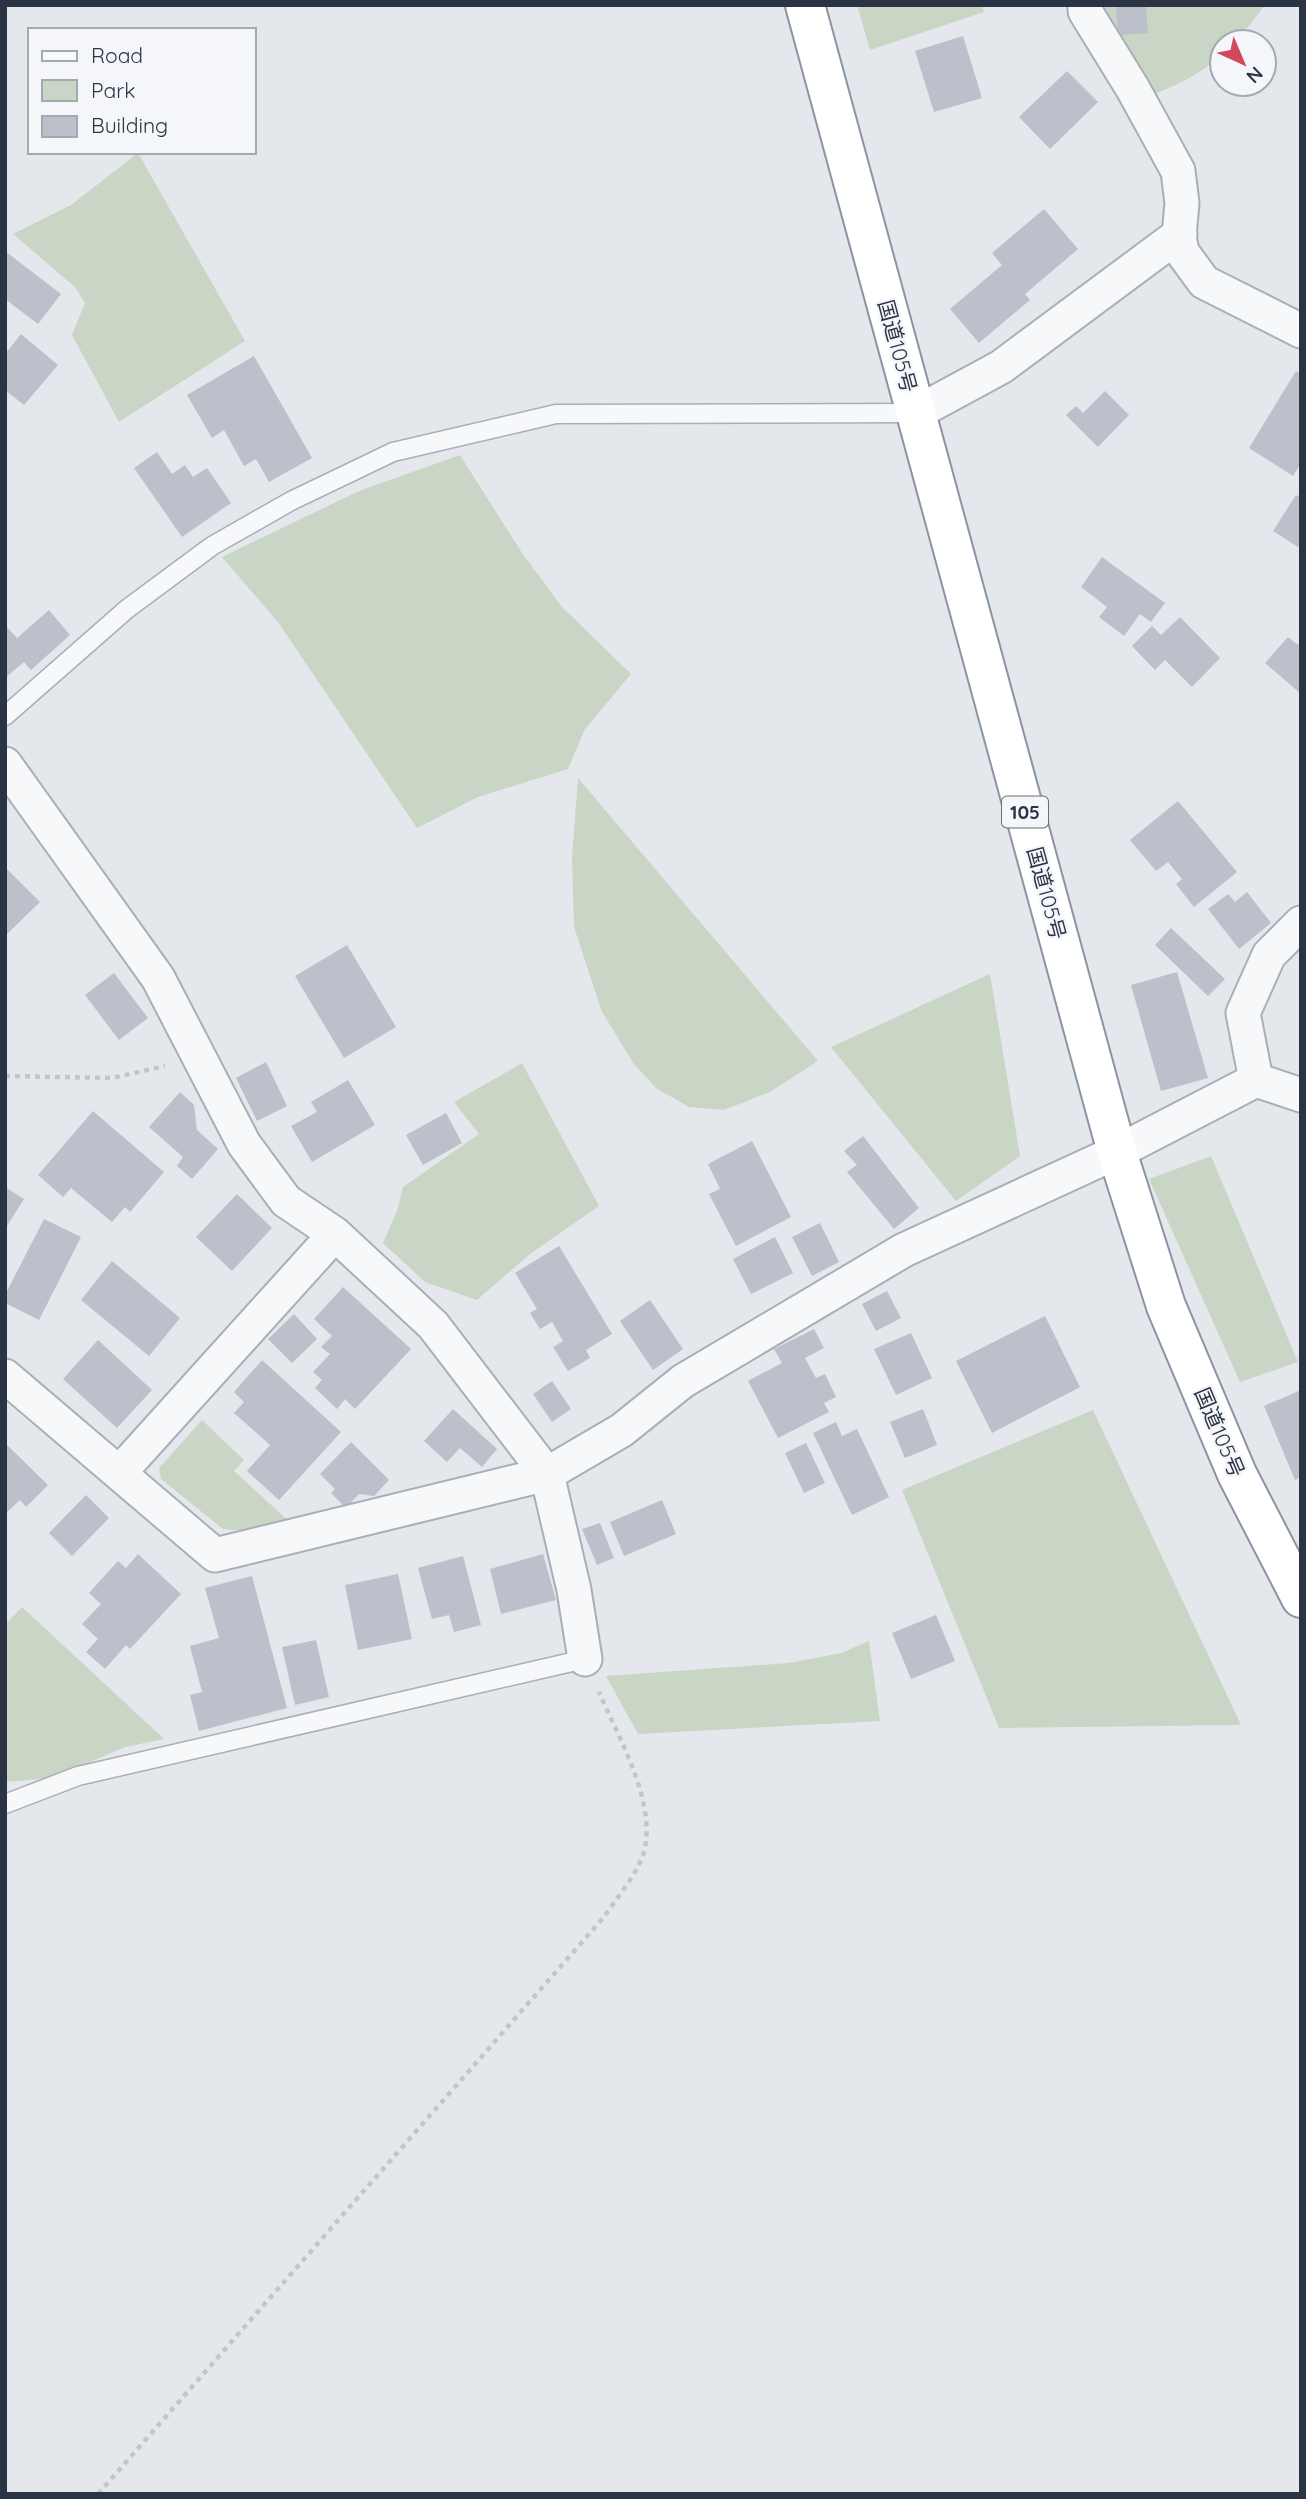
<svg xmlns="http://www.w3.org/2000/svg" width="1306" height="2499" viewBox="0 0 1306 2499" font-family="Quicksand,'Noto Sans JP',sans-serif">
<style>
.green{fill:#c9d6c5}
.building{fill:#bbc0ca}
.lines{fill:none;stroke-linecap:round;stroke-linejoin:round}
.lane-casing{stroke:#a9aeb7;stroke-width:21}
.street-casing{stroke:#a9aeb7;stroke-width:37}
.highway-casing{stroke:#8b94a3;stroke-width:42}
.path{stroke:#c2c5cb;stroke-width:4.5;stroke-dasharray:5 5;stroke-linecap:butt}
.lane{stroke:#f7f8fa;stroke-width:18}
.street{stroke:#f7f8fa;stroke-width:33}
.highway{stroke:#fff;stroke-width:38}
.labels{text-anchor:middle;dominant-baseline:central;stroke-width:5;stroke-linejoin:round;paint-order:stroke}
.shield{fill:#f4f6f9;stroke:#676e7b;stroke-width:2}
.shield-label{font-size:19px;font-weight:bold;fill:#2b3445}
.street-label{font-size:21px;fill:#2b3445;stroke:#f4f6f9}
</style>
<rect width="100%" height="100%" fill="#e4e7ec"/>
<!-- green -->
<path class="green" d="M857,5h125l2,7 -114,38z
M1072,5h193l-29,37h-14v13c-22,19 -46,31 -73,41z
M138,153l107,188 -126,81 -47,-87 13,-32 -10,-16 -62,-53 58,-29z
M460,455l62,98 40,54 69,67 -46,55 -17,40 -90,28 -61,31 -139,-206 -56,-65 137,-66z
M578,778l240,283 -48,31 -46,18 -35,-3 -33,-19 -22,-24 -32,-52 -28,-85 -2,-69z
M990,974l30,182 -64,45 -125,-154z
M522,1063l77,143 -69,48 -53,46 -52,-18 -42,-39 14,-32 6,-24 76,-53 -25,-32z
M1211,1156l87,206 -58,20 -91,-203z
M1093,1410l148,315 -242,3 -97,-238z
M202,1420l42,40 -10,11 58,53 -46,7 -23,-2 -62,-50 -2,-11z
M22,1607l142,132 -39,8 -49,21 -35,11 -36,3v-157z
M869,1641l11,80 -242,13 -32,-58 183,-13 52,-10z"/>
<!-- building -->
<path class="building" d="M1116,5h30l2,28 -30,2z
M963,36l19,62 -48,14 -19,-61z
M1067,71l31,31 -48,47 -31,-32z
M1044,209l34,40 -53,45 5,6 -51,43 -29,-34 52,-44 -10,-12z
M5,251l56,43 -23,30 -33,-25z
M21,334l37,31 -34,40 -19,-15v-36z
M254,356l58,102 -43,24 -13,-23 -12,7 -20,-36 -12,8 -25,-43z
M1296,371l5,3v89l-8,13 -44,-28z
M1105,391l24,24 -31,32 -32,-32 10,-9 7,7z
M157,452l15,22 13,-9 8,12 14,-9 24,35 -49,34 -48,-69z
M1296,495l5,3v45l-3,4 -25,-16z
M1102,557l63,46 -14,19 -11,-8 -16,22 -25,-19 8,-10 -26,-20z
M49,610l21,25 -39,35 -7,-8 -19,16v-53l12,13z
M1180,617l40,41 -28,29 -27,-27 -10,10 -23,-24 20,-20 9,9z
M1288,637l10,8 3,-3v52l-36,-31z
M1178,801l59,71 -43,35 -18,-23 6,-5 -14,-17 -12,9 -26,-31z
M5,867l35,35 -35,34z
M1247,892l24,31 -32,26 -31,-40 20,-15 7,8z
M1171,928l54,51 -17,17 -53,-51z
M347,945l49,82 -52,31 -49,-82z
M1177,972l31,106 -47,13 -30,-106z
M114,973l34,45 -29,22 -34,-45z
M266,1062l21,44 -30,15 -21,-43z
M348,1080l27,45 -63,37 -21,-36 26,-14 -6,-10z
M180,1092l14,13 3,25 21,19 -26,30 -15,-13 6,-9 -34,-30z
M93,1111l71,61 -34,40 -5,-5 -13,15 -41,-34 -8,9 -25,-22z
M446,1113l16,30 -39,22 -17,-30z
M863,1136l56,72 -25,21 -47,-57 10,-7 -13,-14z
M752,1141l39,76 -55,29 -27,-52 11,-5 -12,-25z
M5,1187l19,12 -19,30z
M237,1194l35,34 -40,43 -36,-34z
M44,1219l37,18 -42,83 -34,-17v-8z
M820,1223l19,39 -27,14 -20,-39z
M775,1237l18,36 -42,21 -18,-35z
M559,1246l53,88 -26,16 4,8 -22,13 -15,-24 10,-6 -11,-19 -12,7 -10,-16 7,-4 -22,-36z
M112,1261l68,57 -31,38 -68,-56z
M343,1287l68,62 -56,60 -10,-10 -8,10 -22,-21 7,-8 -9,-8 17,-18 -9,-7 11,-11 -18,-17z
M887,1291l14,27 -25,13 -14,-27z
M650,1300l33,49 -30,21 -33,-49z
M294,1314l23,25 -25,24 -24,-24z
M1045,1316l35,71 -88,46 -36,-72z
M814,1329l10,19 -19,10 11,20 9,-4 11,23 -12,6 5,9 -51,26 -30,-57 34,-18 -8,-14z
M911,1333l21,45 -36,17 -22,-46z
M98,1340l54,50 -35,38 -54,-49z
M262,1360l79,72 -62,68 -32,-29 23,-26 -36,-32 10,-11 -10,-10z
M552,1381l19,28 -19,13 -19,-28z
M1301,1390v87l-6,3 -31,-74z
M453,1409l44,40 -15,18 -22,-19 -13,14 -23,-21z
M923,1409l14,36 -32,13 -15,-36z
M836,1422l6,14 15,-7 32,68 -37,18 -39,-82z
M351,1442l38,38 -15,16 -15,-2 -13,14 -15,-15 4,-4 -15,-15z
M806,1443l19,40 -21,10 -19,-40z
M7,1445l41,40 -22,22 -6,-7 -15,14z
M86,1495l23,23 -37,38 -23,-23z
M662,1500l14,34 -52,22 -14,-34z
M600,1523l14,35 -17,7 -15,-36z
M138,1554l43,40 -51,55 -4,-4 -21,24 -19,-17 12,-13 -16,-15 19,-20 -12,-11 29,-32 8,7z
M543,1554l13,46 -55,14 -11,-45z
M463,1556l18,69 -27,7 -5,-17 -17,4 -14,-51z
M398,1574l14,65 -54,11 -13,-65z
M252,1576l35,132 -88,23 -9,-36 12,-3 -12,-46 29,-8 -14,-50z
M936,1615l19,46 -44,18 -19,-46z
M316,1640l13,57 -34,8 -13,-58z"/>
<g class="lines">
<!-- lane casing -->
<g class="lane-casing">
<path id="lane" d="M5,716l122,-107 85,-63 79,-45 102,-49 163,-38 360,-1
M5,1804l73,-28 507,-117"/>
</g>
<!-- street casing -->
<g class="street-casing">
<path id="street" d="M1085,5v6l48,78 45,82 4,32 -3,33 3,16 22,30 97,49
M916,413l85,-46 179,-133
M5,764l153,214 86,166 42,57 49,33 98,91 114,149 27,116 11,69
M1256,1080l45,15
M5,1376l210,179 332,-81 75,-44 61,-49 221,-131 213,-98 139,-72 -13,-67 26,-58 32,-32
M120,1472l215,-238"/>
</g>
<!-- highway casing -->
<g class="highway-casing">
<path id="highway" d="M805,5l312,1147 49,154 71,168 64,124"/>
</g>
<!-- path -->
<path class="path" d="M5,1076l107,2 53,-12
M98,2494l506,-577c13,-20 33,-42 40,-65 13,-50 -26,-115 -45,-160"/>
<!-- lane -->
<use href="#lane" class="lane"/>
<!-- street -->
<use href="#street" class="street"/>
<!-- highway -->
<use href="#highway" class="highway"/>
</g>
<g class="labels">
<!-- shield labels -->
<rect class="shield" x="1002" y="796.5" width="46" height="31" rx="5"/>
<g class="shield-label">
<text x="1025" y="812">105</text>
</g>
<!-- street labels -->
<g class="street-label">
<text transform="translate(898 346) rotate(75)">国道105号</text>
<text transform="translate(1047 893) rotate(75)">国道105号</text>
<text transform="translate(1220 1432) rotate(67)">国道105号</text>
</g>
</g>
<!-- border -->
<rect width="1306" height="2499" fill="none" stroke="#2b3445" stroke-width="14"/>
<!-- legend -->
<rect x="28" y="28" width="228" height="126" fill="#f4f6f9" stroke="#a4a8b1" stroke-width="2"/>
<rect x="42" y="51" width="35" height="10" fill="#f7f8fa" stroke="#a4a8b1" stroke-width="2"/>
<text x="91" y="63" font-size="21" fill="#2b3445">Road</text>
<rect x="42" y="80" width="35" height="21" fill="#c9d6c5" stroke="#a4a8b1" stroke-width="2"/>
<text x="91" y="98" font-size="21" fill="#2b3445">Park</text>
<rect x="42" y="116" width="35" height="21" fill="#bbc0ca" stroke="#a4a8b1" stroke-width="2"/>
<text x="91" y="133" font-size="21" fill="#2b3445">Building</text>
<!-- north arrow -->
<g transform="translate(1243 63) rotate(136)"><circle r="33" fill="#f4f6f9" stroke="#a4a8b1" stroke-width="2"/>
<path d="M0-5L12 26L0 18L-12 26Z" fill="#d1495b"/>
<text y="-10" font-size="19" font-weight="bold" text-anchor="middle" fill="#2b3445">N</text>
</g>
</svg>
